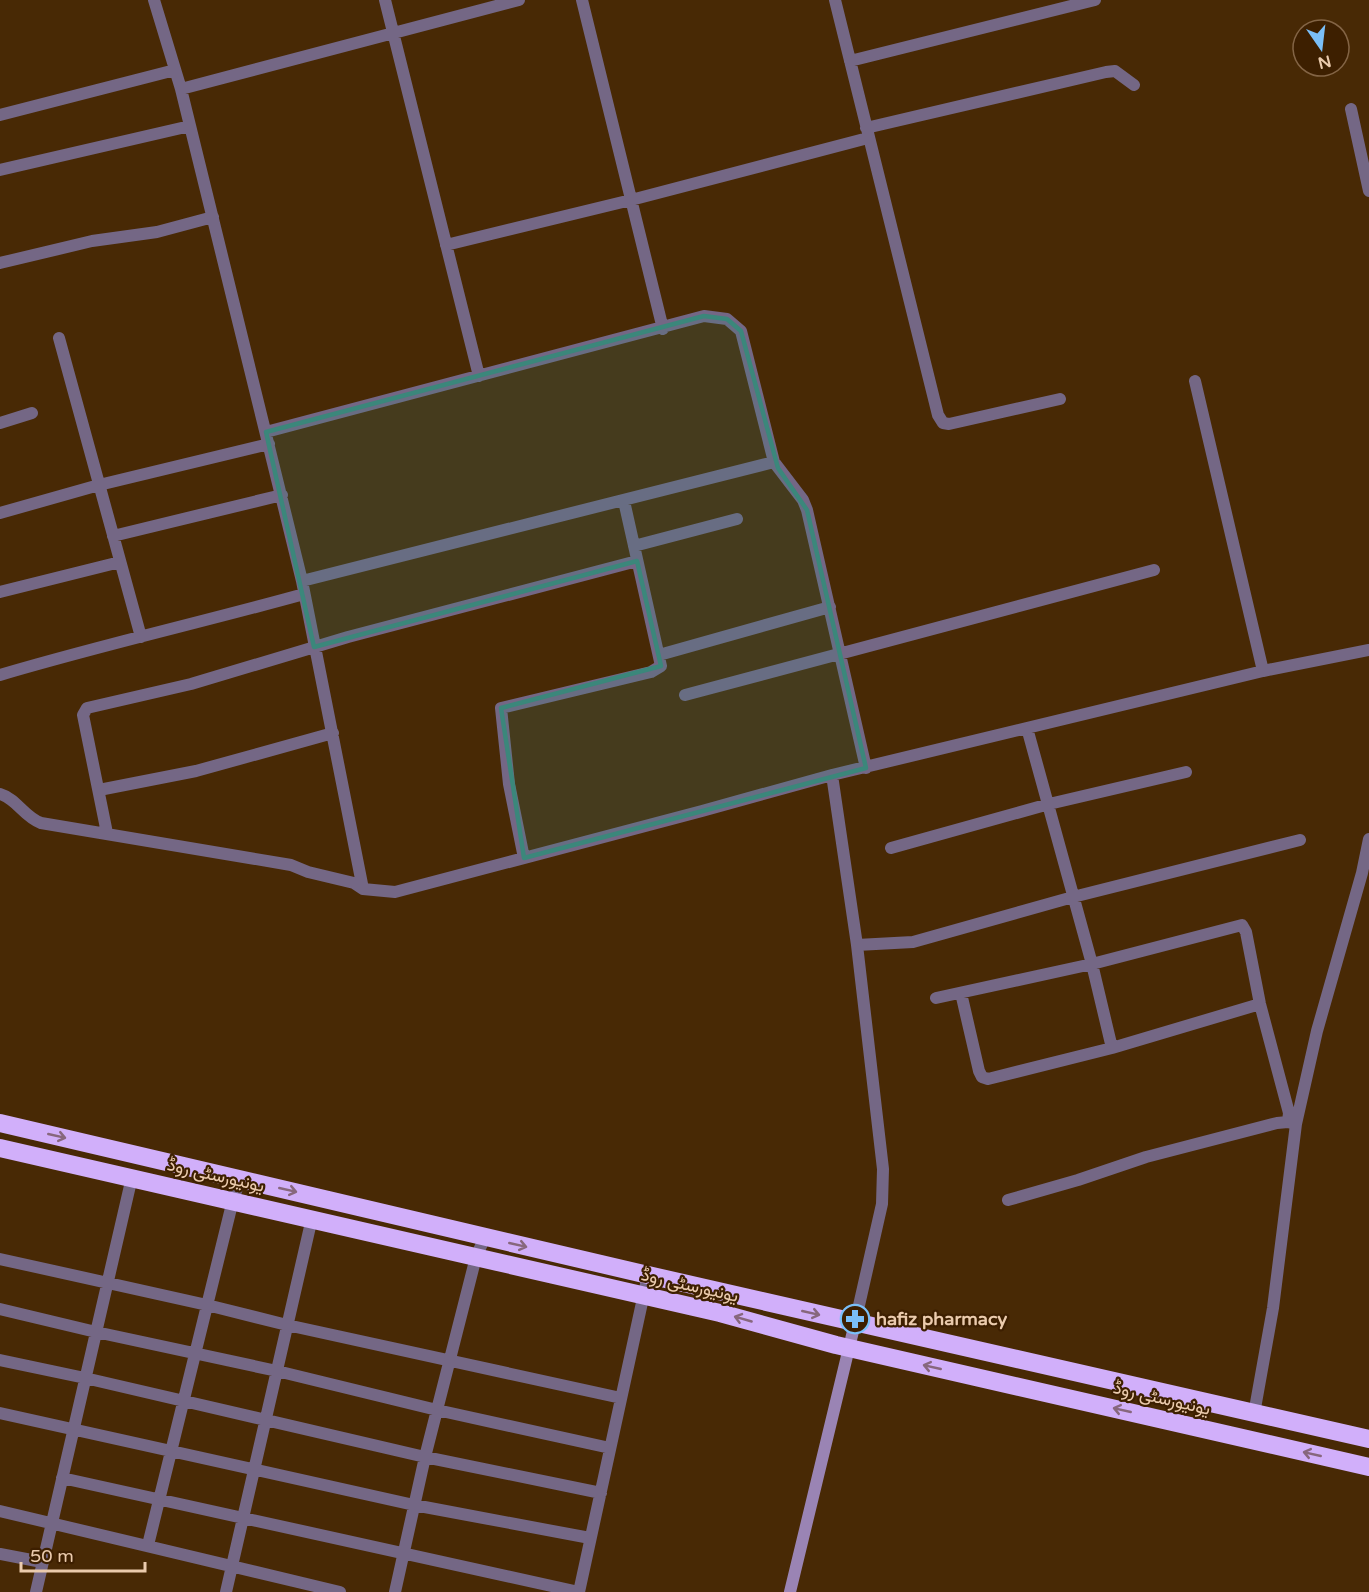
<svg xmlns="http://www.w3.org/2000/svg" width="1369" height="1592" viewBox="0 0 1369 1592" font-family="'Varela Round',Vazirmatn,sans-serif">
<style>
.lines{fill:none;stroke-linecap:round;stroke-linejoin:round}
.street{stroke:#746785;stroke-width:12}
.secondary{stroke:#9a84b4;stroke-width:12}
.highway{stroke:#d1affa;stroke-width:18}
.oneway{stroke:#87677d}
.marked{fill:#3b877b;fill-opacity:0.2;stroke:#3b877b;stroke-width:4.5;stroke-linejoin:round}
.labels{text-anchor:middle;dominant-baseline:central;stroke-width:4.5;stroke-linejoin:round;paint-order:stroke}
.street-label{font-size:18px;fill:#ebcbad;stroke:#3d1f00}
.poi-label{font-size:18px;font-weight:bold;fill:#ebcbad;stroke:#3d1f00;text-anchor:start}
</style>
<rect width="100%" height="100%" fill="#482905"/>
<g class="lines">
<!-- street -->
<path class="street" d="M154,0l27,89 121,492 61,308
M385,0l94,376
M582,0l81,329
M835,0l103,415 5,8 6,1 111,-25
M850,61l245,-61
M181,89l338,-89
M1351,109l18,82
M0,115l175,-45
M866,128l240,-56 9,-1 19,14
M0,170l190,-44
M446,245l185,-45 237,-62
M0,263l92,-22 65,-9 56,-15
M59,338l82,299
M1195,381l68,290
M0,423l32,-10
M266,432l438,-116 23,3 14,12 33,131 29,38 4,10 59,258
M0,513l99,-28 170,-41
M113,536l169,-41
M634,546l103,-27
M302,581l472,-119
M0,592l120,-30
M659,655l171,-48
M0,675c101,-30 203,-53 304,-81
M685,695l469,-125
M1027,728l65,236 20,84
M832,775l25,170 26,224 -1,35 -27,119
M99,790l97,-19 137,-38
M0,794c17,5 24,23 41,29l250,42 17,7 46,11 9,6 32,3 307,-81 130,-36 431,-104 106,-21
M107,833l-24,-118 4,-7 104,-24 157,-47 289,-76
M891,848l158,-44 137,-32
M524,858l-15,-74 -8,-76 150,-36 10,-6 -37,-165
M857,945l56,-3 160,-45 227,-57
M961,993l18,78 3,6 6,2 124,-31 148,-44
M936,998l156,-34 150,-39 4,7 14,72 29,109 -1,9
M1008,1200l70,-20 68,-23 131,-34 11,-1 7,2
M0,1259l207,46 80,20 334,73
M0,1309l96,23 181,39 160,39 173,38
M0,1360l85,18 340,79 176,36
M0,1413l414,92 176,33
M1254,1414l19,-106 23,-184 21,-93 45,-158 7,-34
M62,1478l517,114
M0,1511l340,81
M148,1545l85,-345 7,-21
M0,1554l42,8
M36,1592l96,-415
M226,1592l86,-374
M395,1592l30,-135 51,-200 9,-20
M579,1592l69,-317"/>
<!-- secondary -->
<path class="secondary" d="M790,1592l65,-269"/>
<!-- highway -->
<path class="highway" d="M0,1123l648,152 721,164
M0,1148l720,165 116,32 533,122"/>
</g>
<!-- one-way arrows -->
<defs><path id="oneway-shaft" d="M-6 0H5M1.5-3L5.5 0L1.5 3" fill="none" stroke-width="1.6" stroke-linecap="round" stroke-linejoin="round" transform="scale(1.5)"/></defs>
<g class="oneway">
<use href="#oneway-shaft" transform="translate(57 1136) rotate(13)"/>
<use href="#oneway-shaft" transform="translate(288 1190) rotate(13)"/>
<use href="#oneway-shaft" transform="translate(518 1245) rotate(13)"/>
<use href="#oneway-shaft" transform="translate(811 1313) rotate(13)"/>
<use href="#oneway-shaft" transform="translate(743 1319) rotate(-164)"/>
<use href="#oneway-shaft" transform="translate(932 1367) rotate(-167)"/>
<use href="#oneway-shaft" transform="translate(1122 1410) rotate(-167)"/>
<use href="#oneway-shaft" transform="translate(1312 1454) rotate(-167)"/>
</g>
<!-- marked area -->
<path class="marked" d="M704,316l23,3 14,12 37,137 29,42 59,258 -342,90 -23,-150 160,-42 -24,-105 -323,86 -48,-215z"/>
<!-- icons -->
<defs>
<g id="pharmacy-ring" transform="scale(1.5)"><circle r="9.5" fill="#3d1f00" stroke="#7abff8" stroke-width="1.5"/><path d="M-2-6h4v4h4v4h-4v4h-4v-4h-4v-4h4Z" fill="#7abff8"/></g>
</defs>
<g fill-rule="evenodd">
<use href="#pharmacy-ring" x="855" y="1319"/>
</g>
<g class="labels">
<!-- street labels -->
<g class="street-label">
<text transform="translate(216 1175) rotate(13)">یونیورسٹی روڈ</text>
<text transform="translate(690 1285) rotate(13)">یونیورسٹی روڈ</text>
<text transform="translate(1162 1398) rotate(13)">یونیورسٹی روڈ</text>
</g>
<!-- poi labels -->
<g class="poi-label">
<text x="876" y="1319">hafiz pharmacy</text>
</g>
</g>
<!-- north arrow -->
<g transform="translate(1321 48) rotate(166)"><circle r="28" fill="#3d1f00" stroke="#836445" stroke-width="1.5"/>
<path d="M0-4.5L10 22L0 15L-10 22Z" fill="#7abff8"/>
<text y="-9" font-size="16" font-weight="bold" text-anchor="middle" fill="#ebcbad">N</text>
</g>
<!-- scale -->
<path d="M21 1562v9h124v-9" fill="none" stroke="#ebcbad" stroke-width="3"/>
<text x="30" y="1562" font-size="18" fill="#ebcbad" stroke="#3d1f00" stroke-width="4.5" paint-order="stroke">50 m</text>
</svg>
